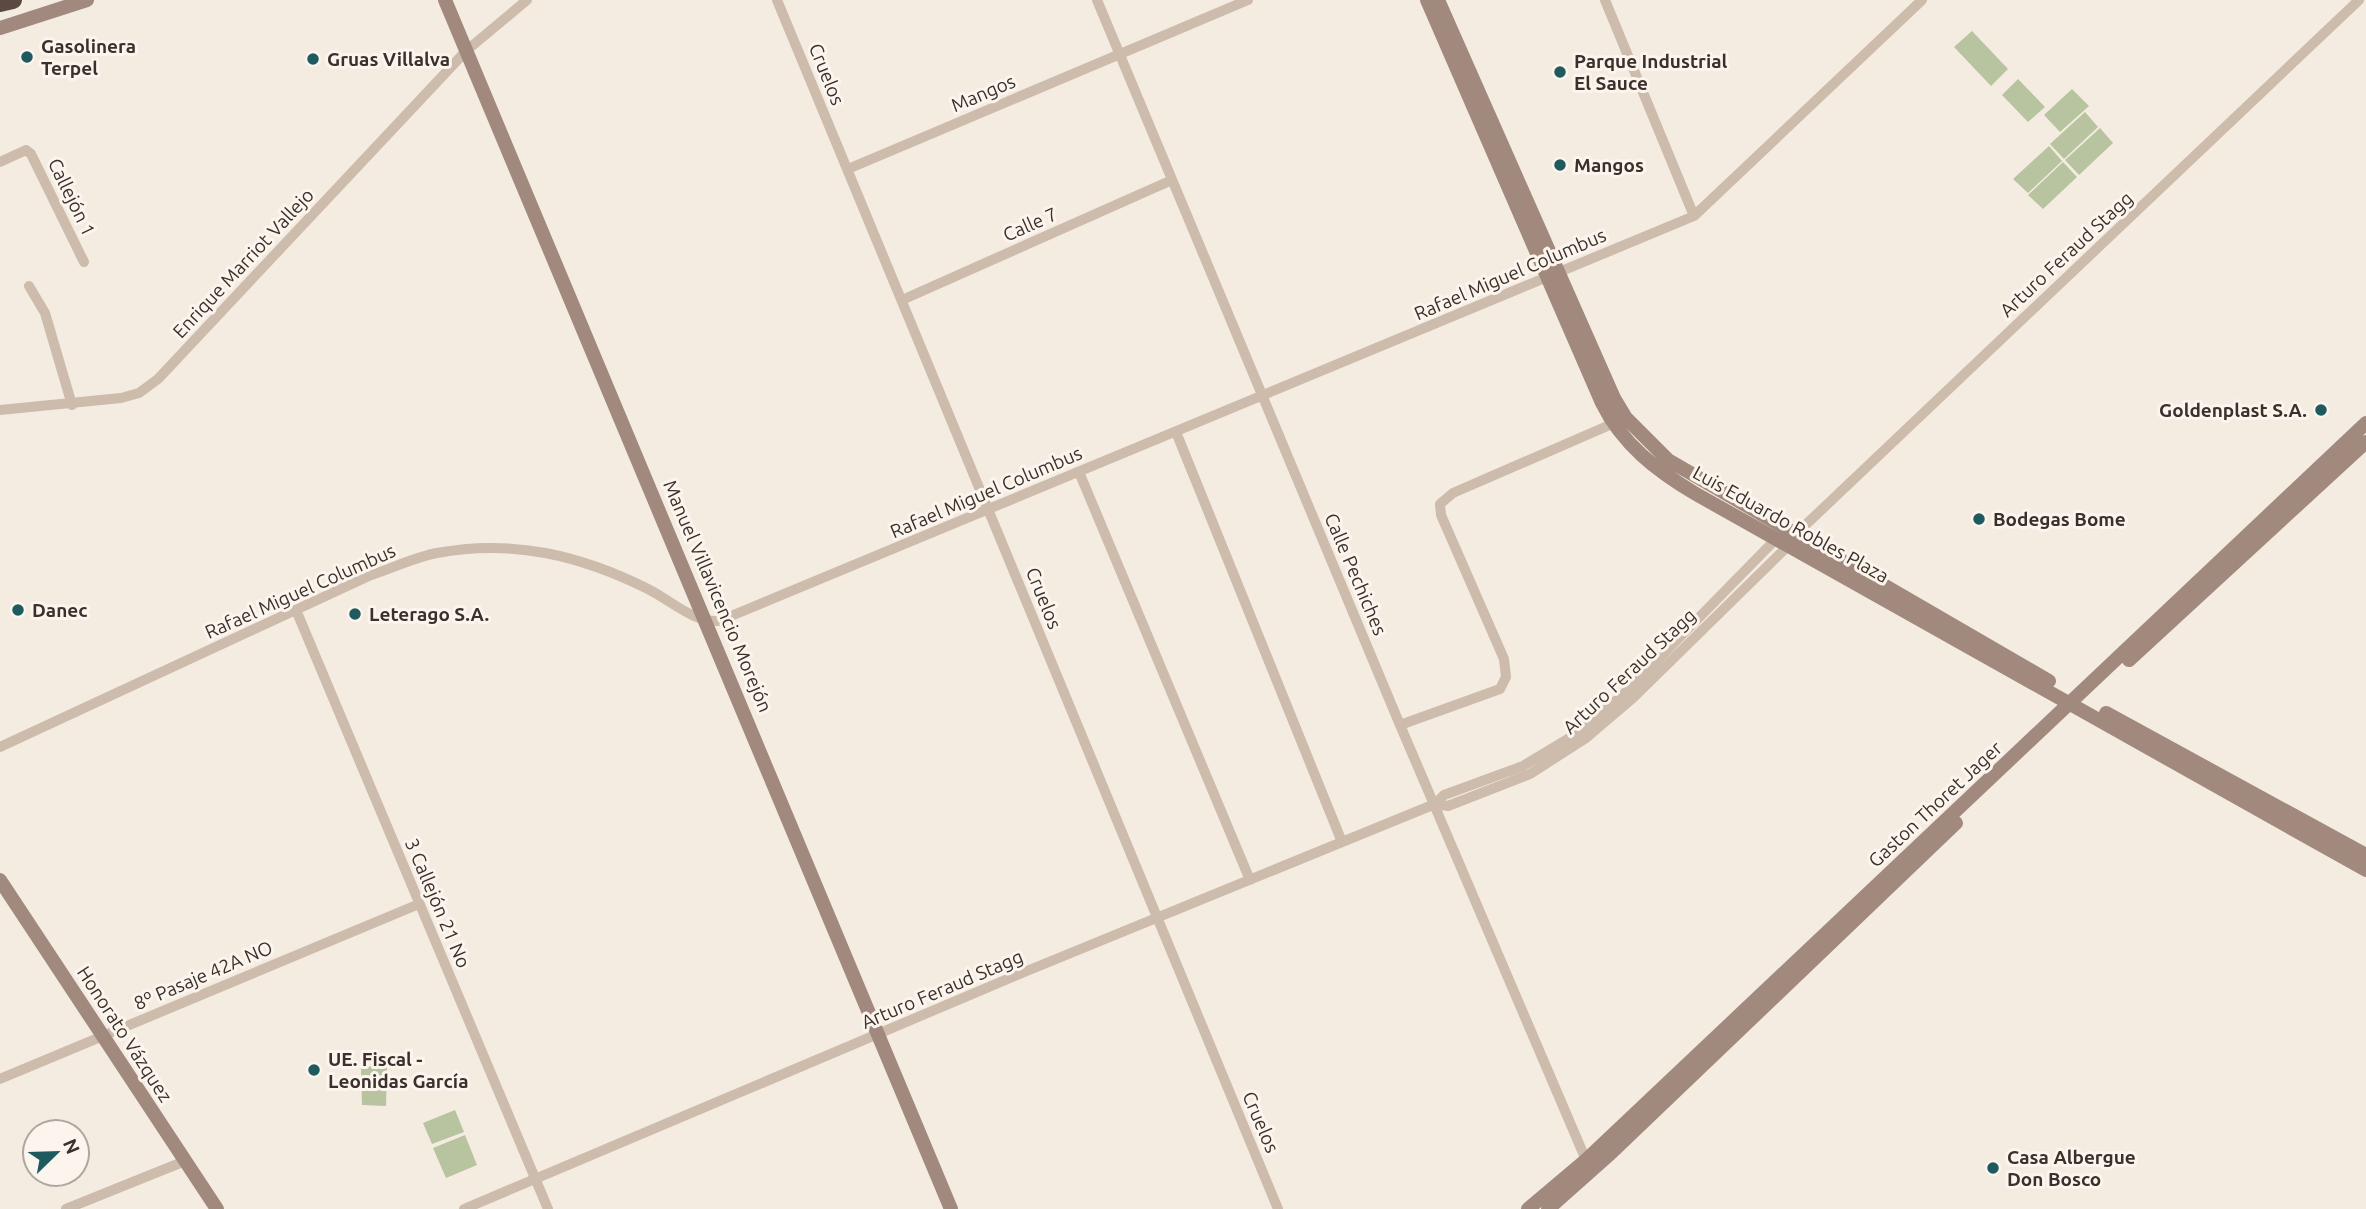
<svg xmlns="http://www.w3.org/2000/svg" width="2366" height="1209" viewBox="0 0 2366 1209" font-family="Ubuntu,sans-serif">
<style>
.garden{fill:#b8c4a0}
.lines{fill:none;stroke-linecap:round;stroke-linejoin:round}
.street{stroke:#cdbbac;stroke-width:10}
.secondary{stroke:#a18a7d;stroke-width:14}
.highway{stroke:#5c4a42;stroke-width:18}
.poi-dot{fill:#1f5a5e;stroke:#fbf5ee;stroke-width:2.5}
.labels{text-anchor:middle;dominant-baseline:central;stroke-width:6;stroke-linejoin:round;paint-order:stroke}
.poi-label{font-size:19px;font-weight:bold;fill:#3b302b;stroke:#fbf5ee;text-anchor:start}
.street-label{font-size:19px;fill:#3b302b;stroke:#fbf5ee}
</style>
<rect width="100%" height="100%" fill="#f4ebe1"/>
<!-- garden -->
<path class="garden" d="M1972,31l36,38 -17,17 -37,-39z
M2018,79l27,28 -17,15 -26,-27z
M2072,89l17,17 -29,26 -16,-17z
M2085,112l13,15 -34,32 -14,-15z
M2100,128l13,15 -34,32 -14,-15z
M2049,146l13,15 -34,32 -15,-14z
M2063,162l14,15 -34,32 -15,-14z
M361,1066l26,1 -1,39 -24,-1z
M455,1110l9,22 -32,12 -9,-21z
M465,1135l12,30 -31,13 -13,-30z"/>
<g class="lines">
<!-- street -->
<path class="street" d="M777,0l501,1209
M1097,0l303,725 186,435
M1605,0l89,216
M0,162l26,-12 5,4 53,108
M848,169l400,-169
M29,286l16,27 27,92
M902,300l270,-120
M0,410l121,-12 18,-5 19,-14 308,-328 61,-51
M1176,432l166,410
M1079,472l171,408
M1797,533l562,-533
M296,610l252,599
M1400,725l100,-36 6,-12 -2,-18 -63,-144 -1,-11 13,-11 159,-69
M0,747l371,-172c22,-7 44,-18 66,-22 75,-14 143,2 211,36 22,11 46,34 71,32l975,-405 228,-216
M1435,804l13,2 82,-32 56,-36 47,-40 156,-153
M0,1079l419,-175
M66,1209l119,-48
M464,1209l558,-236 413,-169 9,-9 79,-29 58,-35 46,-40 150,-153"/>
<!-- secondary -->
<path class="secondary" d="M445,0l506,1209
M1427,0l175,403c20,41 55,68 94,91l670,376
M1438,0l176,398 12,20 42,42 381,221
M0,28l87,-28
M2129,660l237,-218
M2106,713l260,142
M0,880l217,329
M1528,1209l58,-49 780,-737
M1548,1209l64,-57 344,-329"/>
<!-- highway -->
<path class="highway" d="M0,3l13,-3"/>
</g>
<!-- markers -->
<g class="poi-dot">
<circle cx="27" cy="57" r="7"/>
<circle cx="313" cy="59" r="7"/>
<circle cx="1560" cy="72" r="7"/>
<circle cx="1560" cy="165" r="7"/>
<circle cx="2321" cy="410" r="7"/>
<circle cx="1979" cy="519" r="7"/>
<circle cx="18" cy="610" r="7"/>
<circle cx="355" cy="614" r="7"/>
<circle cx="314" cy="1070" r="7"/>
<circle cx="1993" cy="1168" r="7"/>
</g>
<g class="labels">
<!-- poi labels -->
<g class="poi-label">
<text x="41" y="46">Gasolinera<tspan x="41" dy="22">Terpel</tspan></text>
<text x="327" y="59">Gruas Villalva</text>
<text x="1574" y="61">Parque Industrial<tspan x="1574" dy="22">El Sauce</tspan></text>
<text x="1574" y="165">Mangos</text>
<text x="2307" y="410" text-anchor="end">Goldenplast S.A.</text>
<text x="1993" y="519">Bodegas Bome</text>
<text x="32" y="610">Danec</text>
<text x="369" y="614">Leterago S.A.</text>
<text x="328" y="1059">UE. Fiscal -<tspan x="328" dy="22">Leonidas García</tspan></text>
<text x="2007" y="1157">Casa Albergue<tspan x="2007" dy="22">Don Bosco</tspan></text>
</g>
<!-- street labels -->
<g class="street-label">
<text transform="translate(827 74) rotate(68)">Cruelos</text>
<text transform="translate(983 93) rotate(-23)">Mangos</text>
<text transform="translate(72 197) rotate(64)">Callejón 1</text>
<text transform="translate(1030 224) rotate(-24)">Calle 7</text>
<text transform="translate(2066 254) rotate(-43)">Arturo Feraud Stagg</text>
<text transform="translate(243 263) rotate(-47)">Enrique Marriot Vallejo</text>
<text transform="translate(1510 274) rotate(-23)">Rafael Miguel Columbus</text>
<text transform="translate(986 492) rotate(-23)">Rafael Miguel Columbus</text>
<text transform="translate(1791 524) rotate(29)">Luis Eduardo Robles Plaza</text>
<text transform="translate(1356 574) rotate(67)">Calle Pechiches</text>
<text transform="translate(300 591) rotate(-24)">Rafael Miguel Columbus</text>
<text transform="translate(718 596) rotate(67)">Manuel Villavicencio Morejón</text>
<text transform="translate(1044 598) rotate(68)">Cruelos</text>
<text transform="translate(1629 671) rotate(-43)">Arturo Feraud Stagg</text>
<text transform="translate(1935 804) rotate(-43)">Gaston Thoret Jager</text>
<text transform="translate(438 903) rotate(67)">3 Callejón 21 No</text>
<text transform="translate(203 975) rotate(-23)">8º Pasaje 42A NO</text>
<text transform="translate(942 989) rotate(-23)">Arturo Feraud Stagg</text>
<text transform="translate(125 1034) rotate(57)">Honorato Vázquez</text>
<text transform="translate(1261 1122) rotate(67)">Cruelos</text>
</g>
</g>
<!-- north arrow -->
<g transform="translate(56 1153) rotate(67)"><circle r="33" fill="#fbf5ee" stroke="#aea6a0" stroke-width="2"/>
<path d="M0-5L12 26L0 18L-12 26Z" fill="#1f5a5e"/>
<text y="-10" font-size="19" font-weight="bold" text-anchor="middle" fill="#3b302b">N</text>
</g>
</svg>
